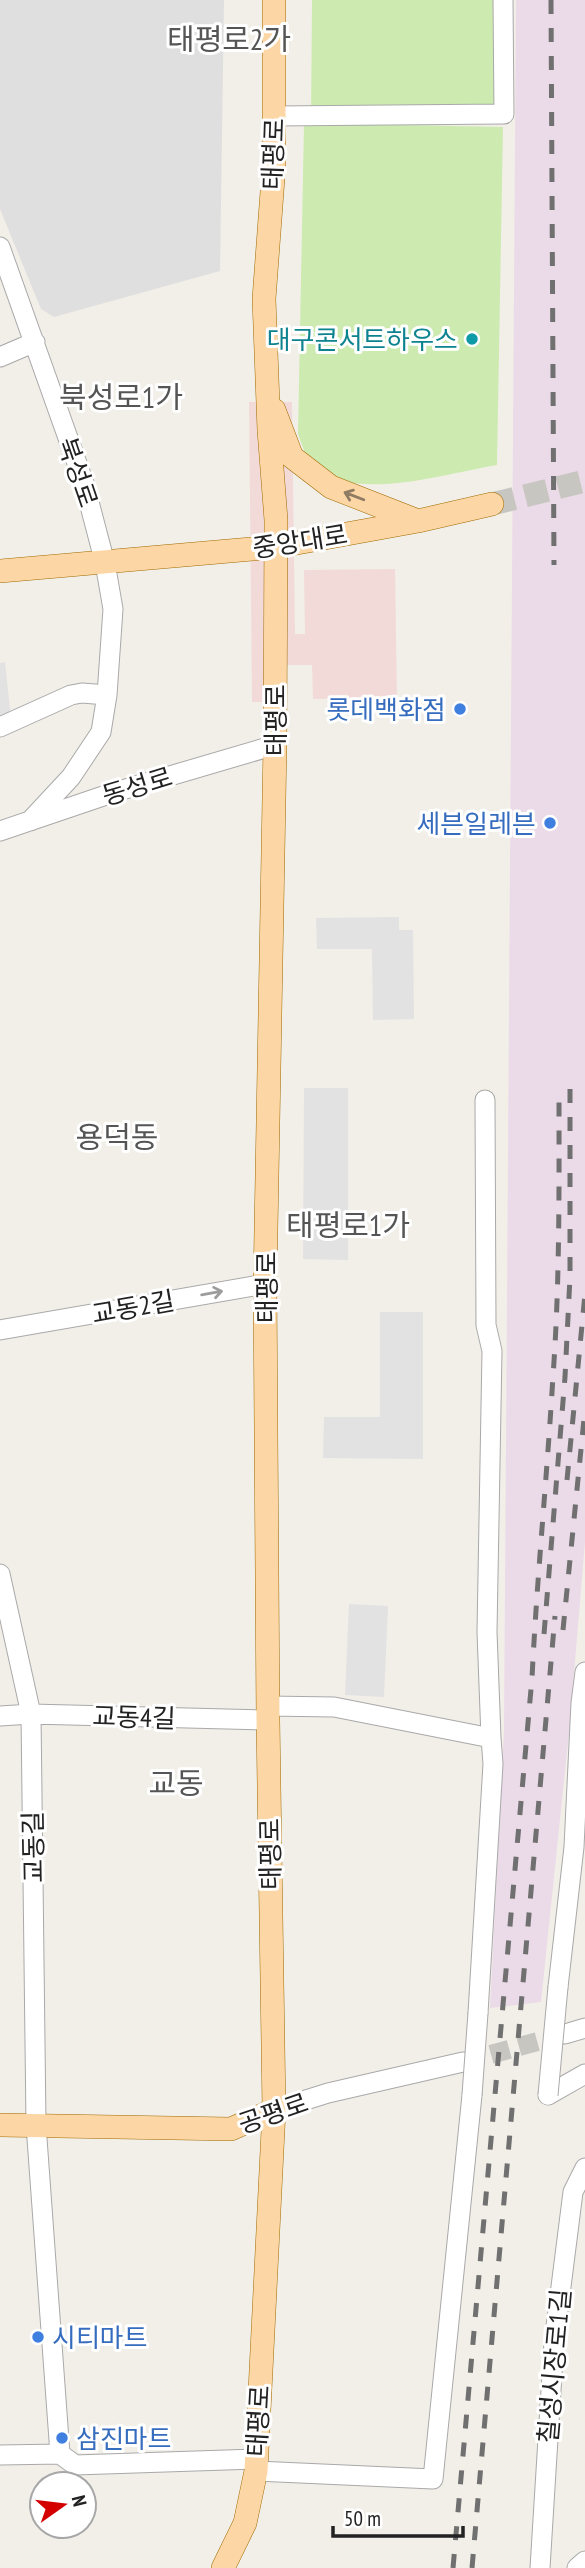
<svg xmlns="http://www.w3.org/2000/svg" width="585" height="2568" viewBox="0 0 585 2568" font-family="'PT Sans Narrow','Noto Sans KR',sans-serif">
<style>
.residential{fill:#e0dfdf}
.commercial{fill:#f2dad9}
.industrial{fill:#ebdbe8}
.grass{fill:#cdebb0}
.parking{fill:#e2e2e2}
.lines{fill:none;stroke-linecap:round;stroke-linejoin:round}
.minor-tunnel{stroke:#c8c6c1;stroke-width:19;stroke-dasharray:19 10;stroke-linecap:butt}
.major-tunnel{stroke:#c8c6c1;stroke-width:23;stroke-dasharray:23 11;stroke-linecap:butt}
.minor-casing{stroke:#a9a9a9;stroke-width:21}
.major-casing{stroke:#a06b00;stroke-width:24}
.minor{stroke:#fff;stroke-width:19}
.major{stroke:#fcd6a4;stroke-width:23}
.rail{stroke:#707070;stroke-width:5;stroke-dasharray:14 14;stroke-linecap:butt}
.minor-bridge-casing{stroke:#a9a9a9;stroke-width:21;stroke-linecap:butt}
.minor-bridge{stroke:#fff;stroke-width:19}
.oneway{stroke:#8f7c63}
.oneway2{stroke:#9c9c9c}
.culture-dot{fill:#0f9aa8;stroke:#fff;stroke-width:2.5}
.shop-dot{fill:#3f7fe0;stroke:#fff;stroke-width:2.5}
.labels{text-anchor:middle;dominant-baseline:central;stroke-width:6;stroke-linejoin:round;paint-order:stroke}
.street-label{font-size:26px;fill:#222;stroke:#fff}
.culture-label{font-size:26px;fill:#0d838f;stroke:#fff;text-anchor:end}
.shop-label{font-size:26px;fill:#366cbe;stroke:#fff;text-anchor:end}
.quarter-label{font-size:30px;fill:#555;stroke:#fff}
</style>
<rect width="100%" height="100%" fill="#f2efe9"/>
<!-- residential -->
<path class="residential" d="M0,0h224l-4,271 -166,46 -13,-8 -41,-100z"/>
<!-- commercial -->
<path class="commercial" d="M249,402h43l3,232h10l-1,-64 91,-1 2,129 -84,1 -1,-34h-28v37h-32z"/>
<!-- industrial -->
<path class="industrial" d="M516,0h69v1542l-16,191 -28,269 -51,6 14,-278z"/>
<!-- grass -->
<path class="grass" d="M312,0h191l1,114 -193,2z
M304,123l199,4 -6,338c-49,8 -143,38 -182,2 -9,-7 -13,-23 -17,-33z"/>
<!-- parking -->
<path class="parking" d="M5,662l6,56 -11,5v-60z
M399,917v13h14l1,89 -41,1 -1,-71h-55l-1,-31z
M304,1088h44v172l-45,-1z
M380,1312h43v147l-100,-1 1,-41h56z
M349,1604l39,2 -4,91 -39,-2z"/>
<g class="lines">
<!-- minor-tunnel -->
<path class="minor-tunnel" d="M463,2062l102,-28"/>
<!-- major-tunnel -->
<path class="major-tunnel" d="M492,504l93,-23"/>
<!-- minor casing -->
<g class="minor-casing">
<path id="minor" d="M274,116l230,-2 -1,-114
M0,247l84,236 21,80 8,46 -6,86 -6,37 -30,45 -41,44
M0,357l35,-15
M0,727l71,-32 11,-2 25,2
M0,831l112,-38 163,-48
M485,1100l1,225 6,26 -5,281 4,106
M0,1330l265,-46
M0,1574l31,140 5,411 24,329
M268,1706l66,1 157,31 2,26 -15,249
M0,1716l31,-2 237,6
M558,1987l16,-140 7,-144 4,-31
M565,2034l20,-6
M548,2095l37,-21
M274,2110l54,-17 135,-31
M0,2455l60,-1 15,11 181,-6
M256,2471l177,8 39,-384
M540,2568l14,-226 19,-150 12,-24
M577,2568l8,-7"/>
</g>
<!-- major casing -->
<g class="major-casing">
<path id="major" d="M274,410l18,47 39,30 87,34
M0,571l275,-24 143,-26 74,-17
M0,2125l231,4 43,-19
M223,2568l22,-45 11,-52 18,-361 -6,-390 -3,-436 10,-539 1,-225 -7,-90 -5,-131 10,-134v-165"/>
</g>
<!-- minor -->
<use href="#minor" class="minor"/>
<!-- major -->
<use href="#major" class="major"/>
<!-- rail -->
<path class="rail" d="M551,0l3,565
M567,1480l18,-186
M563,1630l22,-221
M544,1634l21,-257 5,-100v-188
M453,2568l79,-890c5,-101 15,-201 21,-302 7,-96 6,-191 6,-287
M472,2568l83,-952"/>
<!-- minor-bridge casing -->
<g class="minor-bridge-casing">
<path id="minor-bridge" d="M472,2095l6,-82
M548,2095l10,-108"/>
</g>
<!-- minor-bridge -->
<use href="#minor-bridge" class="minor-bridge"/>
</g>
<!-- one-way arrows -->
<defs><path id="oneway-shaft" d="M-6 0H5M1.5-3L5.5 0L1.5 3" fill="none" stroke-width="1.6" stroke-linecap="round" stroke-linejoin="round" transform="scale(1.75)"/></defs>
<use class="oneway" href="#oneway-shaft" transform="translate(354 496) rotate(-159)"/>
<use class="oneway2" href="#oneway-shaft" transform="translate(212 1293) rotate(-10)"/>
<!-- markers -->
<circle class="culture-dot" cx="472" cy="339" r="7"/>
<g class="shop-dot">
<circle cx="460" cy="709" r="7"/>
<circle cx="550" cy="823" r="7"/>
<circle cx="38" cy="2337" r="7"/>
<circle cx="62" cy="2438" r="7"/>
</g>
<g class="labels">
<!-- street labels -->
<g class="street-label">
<text transform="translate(273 154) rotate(-88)">태평로</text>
<text transform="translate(78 472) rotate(71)">북성로</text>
<text transform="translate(300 541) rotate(-9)">중앙대로</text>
<text transform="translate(275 720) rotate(-90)">태평로</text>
<text transform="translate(137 786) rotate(-17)">동성로</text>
<text transform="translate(266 1287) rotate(-90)">태평로</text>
<text transform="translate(133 1307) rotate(-10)">교동2길</text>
<text transform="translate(134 1717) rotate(2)">교동4길</text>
<text transform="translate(33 1847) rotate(-91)">교동길</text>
<text transform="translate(270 1854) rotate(-91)">태평로</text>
<text transform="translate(273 2113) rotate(-19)">공평로</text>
<text transform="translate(554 2366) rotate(-85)">칠성시장로1길</text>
<text transform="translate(258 2421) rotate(-87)">태평로</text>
</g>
<!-- culture labels -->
<g class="culture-label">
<text x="458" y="339">대구콘서트하우스</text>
</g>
<!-- shop labels -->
<g class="shop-label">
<text x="446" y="709">롯데백화점</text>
<text x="536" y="823">세븐일레븐</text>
<text x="52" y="2337" text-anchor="start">시티마트</text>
<text x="76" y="2438" text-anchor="start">삼진마트</text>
</g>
<!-- quarter labels -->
<g class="quarter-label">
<text x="229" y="38">태평로2가</text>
<text x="121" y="396">북성로1가</text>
<text x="117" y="1136">용덕동</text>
<text x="348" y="1224">태평로1가</text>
<text x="176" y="1782">교동</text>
</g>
</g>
<!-- north arrow -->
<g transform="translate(63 2505) rotate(76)"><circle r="33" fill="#ffffff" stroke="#a7a7a7" stroke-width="2"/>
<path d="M0-5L12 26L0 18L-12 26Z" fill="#d40000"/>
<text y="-10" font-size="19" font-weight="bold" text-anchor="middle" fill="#222222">N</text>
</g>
<!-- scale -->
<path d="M333 2526v10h130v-10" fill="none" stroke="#222222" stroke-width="3.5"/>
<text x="344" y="2526" font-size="21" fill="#222222" stroke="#ffffff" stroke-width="5" paint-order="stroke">50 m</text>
</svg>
